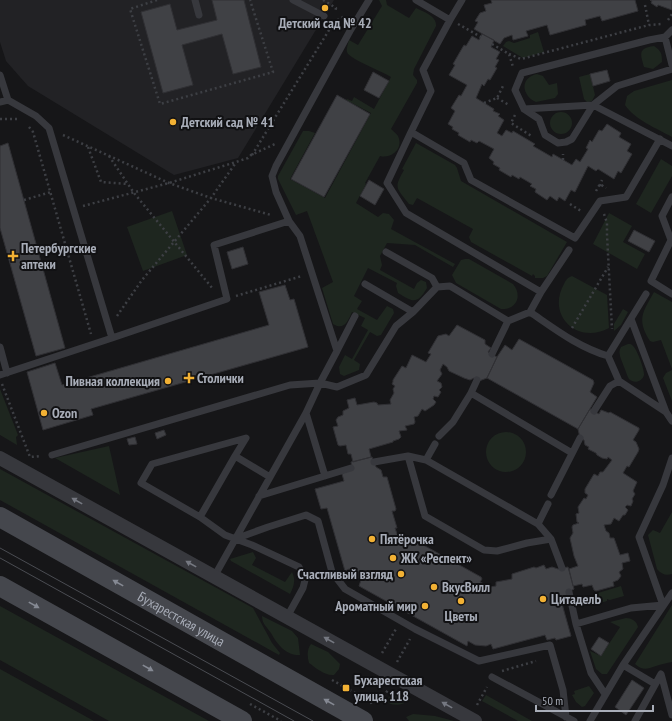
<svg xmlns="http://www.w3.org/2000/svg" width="672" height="721" viewBox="0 0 672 721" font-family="'PT Sans Narrow',sans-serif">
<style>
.built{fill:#222225}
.green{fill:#1e261f}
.building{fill:#404145;stroke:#303034}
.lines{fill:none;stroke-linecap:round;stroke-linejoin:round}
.path{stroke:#3d3f44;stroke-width:2.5;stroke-dasharray:2 3;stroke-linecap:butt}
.service{stroke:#37383d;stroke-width:7}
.minor{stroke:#37383d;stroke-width:14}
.secondary{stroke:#45474d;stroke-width:20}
.tram{stroke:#4a4c52;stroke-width:1}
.oneway{fill:#757881}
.oneway2{fill:#858993}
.poi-dot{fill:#f2b134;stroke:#111113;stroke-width:1.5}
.labels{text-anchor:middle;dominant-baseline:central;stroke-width:4;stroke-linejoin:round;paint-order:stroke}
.poi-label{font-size:14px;font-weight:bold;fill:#a8adb8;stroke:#111113;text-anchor:start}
.street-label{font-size:14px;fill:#a8adb8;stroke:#111113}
</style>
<rect width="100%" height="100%" fill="#161618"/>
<!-- built -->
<path class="built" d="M0,0h334l-96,158 -64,17 -146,-89 -22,-25 -6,-19z"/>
<!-- green -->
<path class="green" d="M379,0h7l1,5 22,13 7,-10c8,4 21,8 20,18l-22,43 -1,6 4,5v3l-26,46c2,2 5,4 7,7 6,13 -7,23 -18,20l-15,27 1,1 -10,19 22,14 5,-4 6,1 5,6 -3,9 64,35 -2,3 -38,-22 -28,-2 -7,13 2,9 -2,5 34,19 3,-6 4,-3 5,2 1,6c-10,17 -14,14 -29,5l-2,-7 1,-3 -29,-15 -14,28 8,5 -5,8 20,11 10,-14 6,3 1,4 -13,22 -4,1 -7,-4 -16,28 6,4 -1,6 -15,6 -4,-2 -1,-7 6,-12 7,4 16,-29 -7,-4 4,-8 -13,-6c-4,9 -8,19 -19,12l-11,-36 11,-6 -26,-71 -11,4 -18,-36v-3l25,-45h6l6,2 -25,46 35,19 46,-85 -25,-13 1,-1 5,2 2,-4 20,12 17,-32c-7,-5 -42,-18 -44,-25 -1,-3 1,-8 2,-12l9,5 24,-39z
M538,32l6,20 -21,6 -20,-12 3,-4 3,-1 5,2 16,-5v-3z
M654,46c7,5 8,7 8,16l-9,7 -9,-2c-4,-13 -6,-19 10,-21z
M537,74l6,2 6,9 8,-2 1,11 -3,4 -19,4c-14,-6 -17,-24 1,-28z
M590,74l5,21 -3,6 -5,1 -3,-3 -5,-22z
M672,80v57c-16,-9 -37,-17 -47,-32l2,-9 7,-5z
M550 123a11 11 0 1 1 22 0a11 11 0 1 1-22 0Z
M416,143l39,22 2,3 4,13 106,61 -20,34 -4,2h-8v-2l-2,-2 -1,2 -61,-34 -2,-5 4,-8 -56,-31 -4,7 -4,-1c-12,-16 -16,-15 -5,-34l-2,-1z
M661,159l11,7v10l-21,37 -15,-9z
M172,211l15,44 -44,16 -16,-44z
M609,213l23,13 -9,16 22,12 -8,15 -44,-25z
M465,259h4l44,25c10,12 3,26 -12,25l-45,-26 -4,-8 9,-15z
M572,276l35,19 2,33c-31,17 -63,-12 -45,-44 2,-4 3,-6 8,-8z
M654,292l18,10v67l-11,-29 -8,2 -3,-1c-14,-22 -7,-29 4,-49z
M623,309l5,3 -7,13 -7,6v-7z
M628,344c3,0 3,0 5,2 4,3 12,25 11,29 -2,7 -10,9 -15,4 -2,-3 -3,-8 -5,-12 -2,-7 -7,-13 -3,-20z
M672,370v31l-9,-23 3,-5z
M0,389l18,46 -2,2 1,8 -17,-10z
M486 452a20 20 0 1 1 40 0a20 20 0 1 1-40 0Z
M109,446l11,49 -65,-37z
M0,469l253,139 19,35 8,10 -1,2 -279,-155z
M672,512v62c-6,2 -11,0 -15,-5l-9,-34 5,-5 7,3z
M253,552l3,6 -4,7 33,17 7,-10c4,8 2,14 -2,22l-59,-33 -1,-2z
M621,586l3,10 -14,4 -3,-1v2l-10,3 -3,-10h4v-1z
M672,605v57c-5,1 -11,2 -16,4 -9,3 -13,5 -21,-2z
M0,606l209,115h-100l-109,-61z
M262,616l30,15 6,7 2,17c-14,1 -23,-11 -29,-22 -4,-6 -9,-9 -9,-17z
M626,618c5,0 11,3 12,9l-31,47h-5l-6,-5 -6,-18 11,5 19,-29 -10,-5z
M311,644l17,8 12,12 -1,5 -5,6c-9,1 -18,-7 -25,-12 -2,-7 -2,-14 2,-19z
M0,669l94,52h-94z
M589,686l5,7 -9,13 -3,1 -6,-5 -4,-7 3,-1 -1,-3z
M396,692l8,1 7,6c-7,6 -20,9 -25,1l6,-6z
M486,695l46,26h-14l-36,-20z
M413,714l22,2 19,5h-45l-3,-4z"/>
<!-- building -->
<path class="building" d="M212,0h32l17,67 -28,7 -11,-40 -40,11 11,40 -30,8 -22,-81 29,-8 7,26 40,-10z
M491,0h144l3,11 -36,10 -2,-5 -15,4 1,5 -36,10 -3,-10 -21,6 2,5 -15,4 -1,-5 -8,3 -4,6 -26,-15 4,-7 -3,-1 5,-8 6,-2 -2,-6 8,-2z
M650,0h22v10l-14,-5 -1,2 -6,-4 1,-2z
M482,34l12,6 -3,7 9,5 -4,7 3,1 -4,7 2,1 -7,12 -2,-1 -4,7 -2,-2 -6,14 18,11 -1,2 7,3 -2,2 6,4 -7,13 5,3 4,-6 6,3 1,-2 22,13 -2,2 19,11 1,-3 19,11 4,-6 4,3 8,-13 -2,-1 4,-8 2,2 7,-12 3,1 5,-7 14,9 -2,4 12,7 -4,7 5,3 -11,19 -3,-2 -4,8 -16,-10 -2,2 -8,-5 -13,26 -4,-2 -6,11 -6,-4 -2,4 -7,-5 -3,4 -12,-8 1,-3 -6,-3 2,-2 -12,-7 -1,2 -7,-4 -1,2 -12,-7 1,-2 -7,-4 1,-2 -5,-4 5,-9 -15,-8 -2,2 -6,-3 -1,2 -12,-7 1,-2 -7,-4 1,-2 -5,-3 7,-13 -4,-3 8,-13 2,1 6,-11 -18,-10 6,-10 -2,-1 11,-19 2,1 6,-10 7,4z
M607,70l3,11 -17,5 -3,-12z
M373,72l16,9 -10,17 -15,-8z
M337,95l33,19 -46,83 -33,-18z
M8,143l57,205 -29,8 -36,-128v-82z
M369,180l15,9 -9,16 -15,-9z
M634,230l21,11 -6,11 -21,-11z
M243,247l5,17 -16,5 -5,-17z
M285,285l5,15 4,-1 14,48 -217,62 2,6 -50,15 -16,-58 28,-9 7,22 207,-60 -10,-33z
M457,325l28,15v4l6,4 -3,4 9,5 -10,21 -8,3 -5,-3 -4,2 -6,-2 -15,-7 -2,-4 -4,-3 -3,6 2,4 -5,7 4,2 1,4 -3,3 2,2 -3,5 -4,-1 -1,3 3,3 -2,3 -9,6 -3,-2 -4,7 -4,1 1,5 -1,2 -9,2 2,4 -8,1 2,6 -2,2 -6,2v1l-24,7 2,8 -18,5 -2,-8h-3l-2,-9 -6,1 -2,-1 -5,-18 5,-1 -2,-6 2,-3 5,-2v-4l6,-3 -2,-8 8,-2 2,7 17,-3 3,1 1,2 13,-1 -1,-4 4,-7 -1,-4 2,-3 -3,-2 1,-2v-2l9,-14 4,2 6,-13 14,7 5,-8 -3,-1 10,-17 8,-2 3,2z
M519,339l74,41 1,3 -4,9 7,5 -19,32 -91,-51 10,-21 8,-12 7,5z
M590,409l9,5 2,-4 8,3 1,-1 29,16v2l-6,10 3,2 3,7 -1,3 -9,15 -2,-1 -4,7 14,9 -4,9 2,3 -3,5 1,2 -2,5 -4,-1 -2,2 3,3 -3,5h-2l-4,6 -5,-3 -3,6 -7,1 2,6 3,2 1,5h4l6,17 8,-2 2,8 -8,2 1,6 -4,3 2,4 -3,4 -5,2 1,4 -18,5 -2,-1 -2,-5 -9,2 -1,-3 -9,2 -4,-17 9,-3 -4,-10 -4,-18 3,-5 -1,-6 1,-2 6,-2 -2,-1 -1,-8 3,-1 -1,-6 6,-9 2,1 2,-4 -3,-2v-4l9,-15 4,2 2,-4h3l9,-12 -4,-3 -1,2 -5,-1 -5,-3 -1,-2 -8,-4 1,-2 -4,-2 -1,-5 -4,-2 -2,-9z
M164,430l2,5 -9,4 -2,-6z
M135,437l2,7 -8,1 -2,-6z
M372,457l4,10 5,3 2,7h4l9,32 -1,2h-3l5,17h-2l2,6 9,5 1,-3 74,41 1,2 -2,3 10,5 6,-1v-4l16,-3v-5l22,-7 2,1 8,-3 2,4 6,-2 6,2 10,-2 6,22 -5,3v10l-7,2 9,32 -15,4 -1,-2 -8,2 -2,-5 -52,14 -2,-5 -5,2 -11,-1 -7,-4 -1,5 -108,-60 2,-6 -6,-3 -3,-6 -3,-2 -4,2 -18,-63 -6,1 -6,-20 29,-8 -2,-7 10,-8 -1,-4z
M599,637l10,6 -8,13 -10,-7z
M632,680l12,8 -18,27 -11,-8z"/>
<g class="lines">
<!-- path -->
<path class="path" d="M157,0l-27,9 30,95 113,-32 -23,-72
M323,0l13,8 -1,4
M645,5l4,20
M668,20l4,-6
M458,24l23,13
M492,44l17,10 4,13
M509,54l12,5 128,-34 13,-1
M497,98l12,7
M484,103l13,-5 6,-12
M515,115l-4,8 22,14
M0,119h19
M29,127l4,5 58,202
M63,135l106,48 42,15 60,17
M88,147l13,35 27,2
M252,155l82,-133 11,-6
M109,156l25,37 79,96
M563,160v-6
M600,186l2,-6
M596,191l4,-7 6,4
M24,200l27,-8
M570,204l11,7
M83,206l86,-23 67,-21 12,-4 3,-3 24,-11
M604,214l3,9v12l5,94
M236,296l66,-20
M117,316l25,-36 69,-82 24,-34
M572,328l36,-61
M2,384l28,73 11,-1
M382,653l14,-24
M397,662l13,-23
M502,671l34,-10
M332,680l39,22
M370,703l12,-5 6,-8
M250,704l31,17
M477,705l10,-18"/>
<!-- service -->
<path class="service" d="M195,0l4,15
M293,0l31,16
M416,0l34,20 -27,50 8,21 -20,41 53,31 7,17 104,58 25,-37 26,-4 34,-58
M450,20l12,-20
M665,37l7,28
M672,69l-55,17 -24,19 79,41
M0,75l8,25
M0,102l8,-2 28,16 13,12 63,210 115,-39 -13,-54 75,-24 11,15 37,115 -17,32 -30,2 -238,70
M524,109l69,-4 -21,34 -6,3 -8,1 -13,-8 -6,-16 -15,-10 -9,-19 7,-17 127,-33 16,-3 7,-7
M411,132l-24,51 19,30 135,79
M672,197l-10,19 9,24 -20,41 21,13
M289,221l-13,-29 -4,-16 4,-10 74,-135 19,-31
M386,252l46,26 5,9
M365,284l48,28
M530,312c25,17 48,35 78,44
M631,319l35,93
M0,347l7,26
M337,351l18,-35
M492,354l16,-33
M608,356l11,25 47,31 6,9
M608,356l38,-62
M0,375l112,-37
M471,393l6,-13
M594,411l16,-25 9,-5
M306,413l19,63
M439,436l14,-14 18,-29 101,60
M408,456l18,4 112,64 13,15
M426,460l9,-16
M374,462l34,-6 17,60 59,34 13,1 30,-8 24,-4 11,29
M270,477l-35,-21 11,-18 -94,26 -11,19 59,34 25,18 27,10 47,22 6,13 -2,8 -16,29
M551,495l29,-57
M259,496l92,-28
M200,517l35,-61
M538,524l10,-20
M235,539l33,-12 38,-12 12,6 14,51 13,17 70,40 64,32 71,-16 13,45 3,27
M214,577l92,-164 14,-30 17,4 29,-12 30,-49 17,-14 24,-25 13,-1 58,35 22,-9 11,-20 28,-42
M569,592l7,32 15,49 14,21
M576,624l55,-16 32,-3 -24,-68 24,-52 9,-27
M623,665l32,19
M492,677l82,44
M590,721l33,-56 49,-72
M635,721l26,-47 11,41"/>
<!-- minor -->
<path class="minor" d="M0,458l475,263"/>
<!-- secondary -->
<g class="secondary">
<path id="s1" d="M0,517l363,204"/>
<path d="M0,586l242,135"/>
</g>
<!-- tram -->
<path class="tram" d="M0,548l313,173
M0,558l294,163"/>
</g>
<!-- one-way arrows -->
<defs><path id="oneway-solid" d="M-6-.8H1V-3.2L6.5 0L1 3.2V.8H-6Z"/></defs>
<g class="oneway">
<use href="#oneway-solid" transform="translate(77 501) rotate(-151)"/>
<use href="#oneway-solid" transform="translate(191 564) rotate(-151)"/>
<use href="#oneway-solid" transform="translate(329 640) rotate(-151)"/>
<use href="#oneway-solid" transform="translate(447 705) rotate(-151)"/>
</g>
<g class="oneway2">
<use href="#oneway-solid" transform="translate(118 583) rotate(-151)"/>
<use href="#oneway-solid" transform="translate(34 605) rotate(29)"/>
<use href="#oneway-solid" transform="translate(148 668) rotate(29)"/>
<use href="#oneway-solid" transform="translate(329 702) rotate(-151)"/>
</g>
<!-- markers -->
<g class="poi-dot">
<circle cx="325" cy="8" r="4"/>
<circle cx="173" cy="122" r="4"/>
<path d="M11 250h4v4h4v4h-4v4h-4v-4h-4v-4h4z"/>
<path d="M187 372h4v4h4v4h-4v4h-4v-4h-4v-4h4z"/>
<circle cx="168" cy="381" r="4"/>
<circle cx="44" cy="413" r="4"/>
<circle cx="372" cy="539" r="4"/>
<circle cx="393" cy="558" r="4"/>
<circle cx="401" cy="574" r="4"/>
<circle cx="434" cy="587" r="4"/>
<circle cx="543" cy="599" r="4"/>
<circle cx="461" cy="601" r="4"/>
<circle cx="425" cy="606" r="4"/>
<rect x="342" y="684" width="8" height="8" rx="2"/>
</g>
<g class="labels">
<!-- poi labels -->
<g class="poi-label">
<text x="325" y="23" text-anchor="middle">Детский сад № 42</text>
<text x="181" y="122">Детский сад № 41</text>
<text x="21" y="248">Петербургские<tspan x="21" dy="16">аптеки</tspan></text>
<text x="197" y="378">Столички</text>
<text x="160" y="381" text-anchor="end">Пивная коллекция</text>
<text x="52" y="413">Ozon</text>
<text x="380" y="539">Пятёрочка</text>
<text x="401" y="558">ЖК «Респект»</text>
<text x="393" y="574" text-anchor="end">Счастливый взгляд</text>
<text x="442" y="587">ВкусВилл</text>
<text x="551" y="599">ЦитаделЬ</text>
<text x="417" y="606" text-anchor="end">Ароматный мир</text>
<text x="461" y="616" text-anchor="middle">Цветы</text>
<text x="354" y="680">Бухарестская<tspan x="354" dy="16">улица, 118</tspan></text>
</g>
<!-- street labels -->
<g class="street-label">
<text stroke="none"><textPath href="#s1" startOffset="208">Бухарестская улица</textPath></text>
</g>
</g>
<!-- scale -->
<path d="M536 705v6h117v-6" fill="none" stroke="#a8adb8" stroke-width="2"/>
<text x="542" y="705" font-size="12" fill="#a8adb8" stroke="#111113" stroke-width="3" paint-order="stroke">50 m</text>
</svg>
